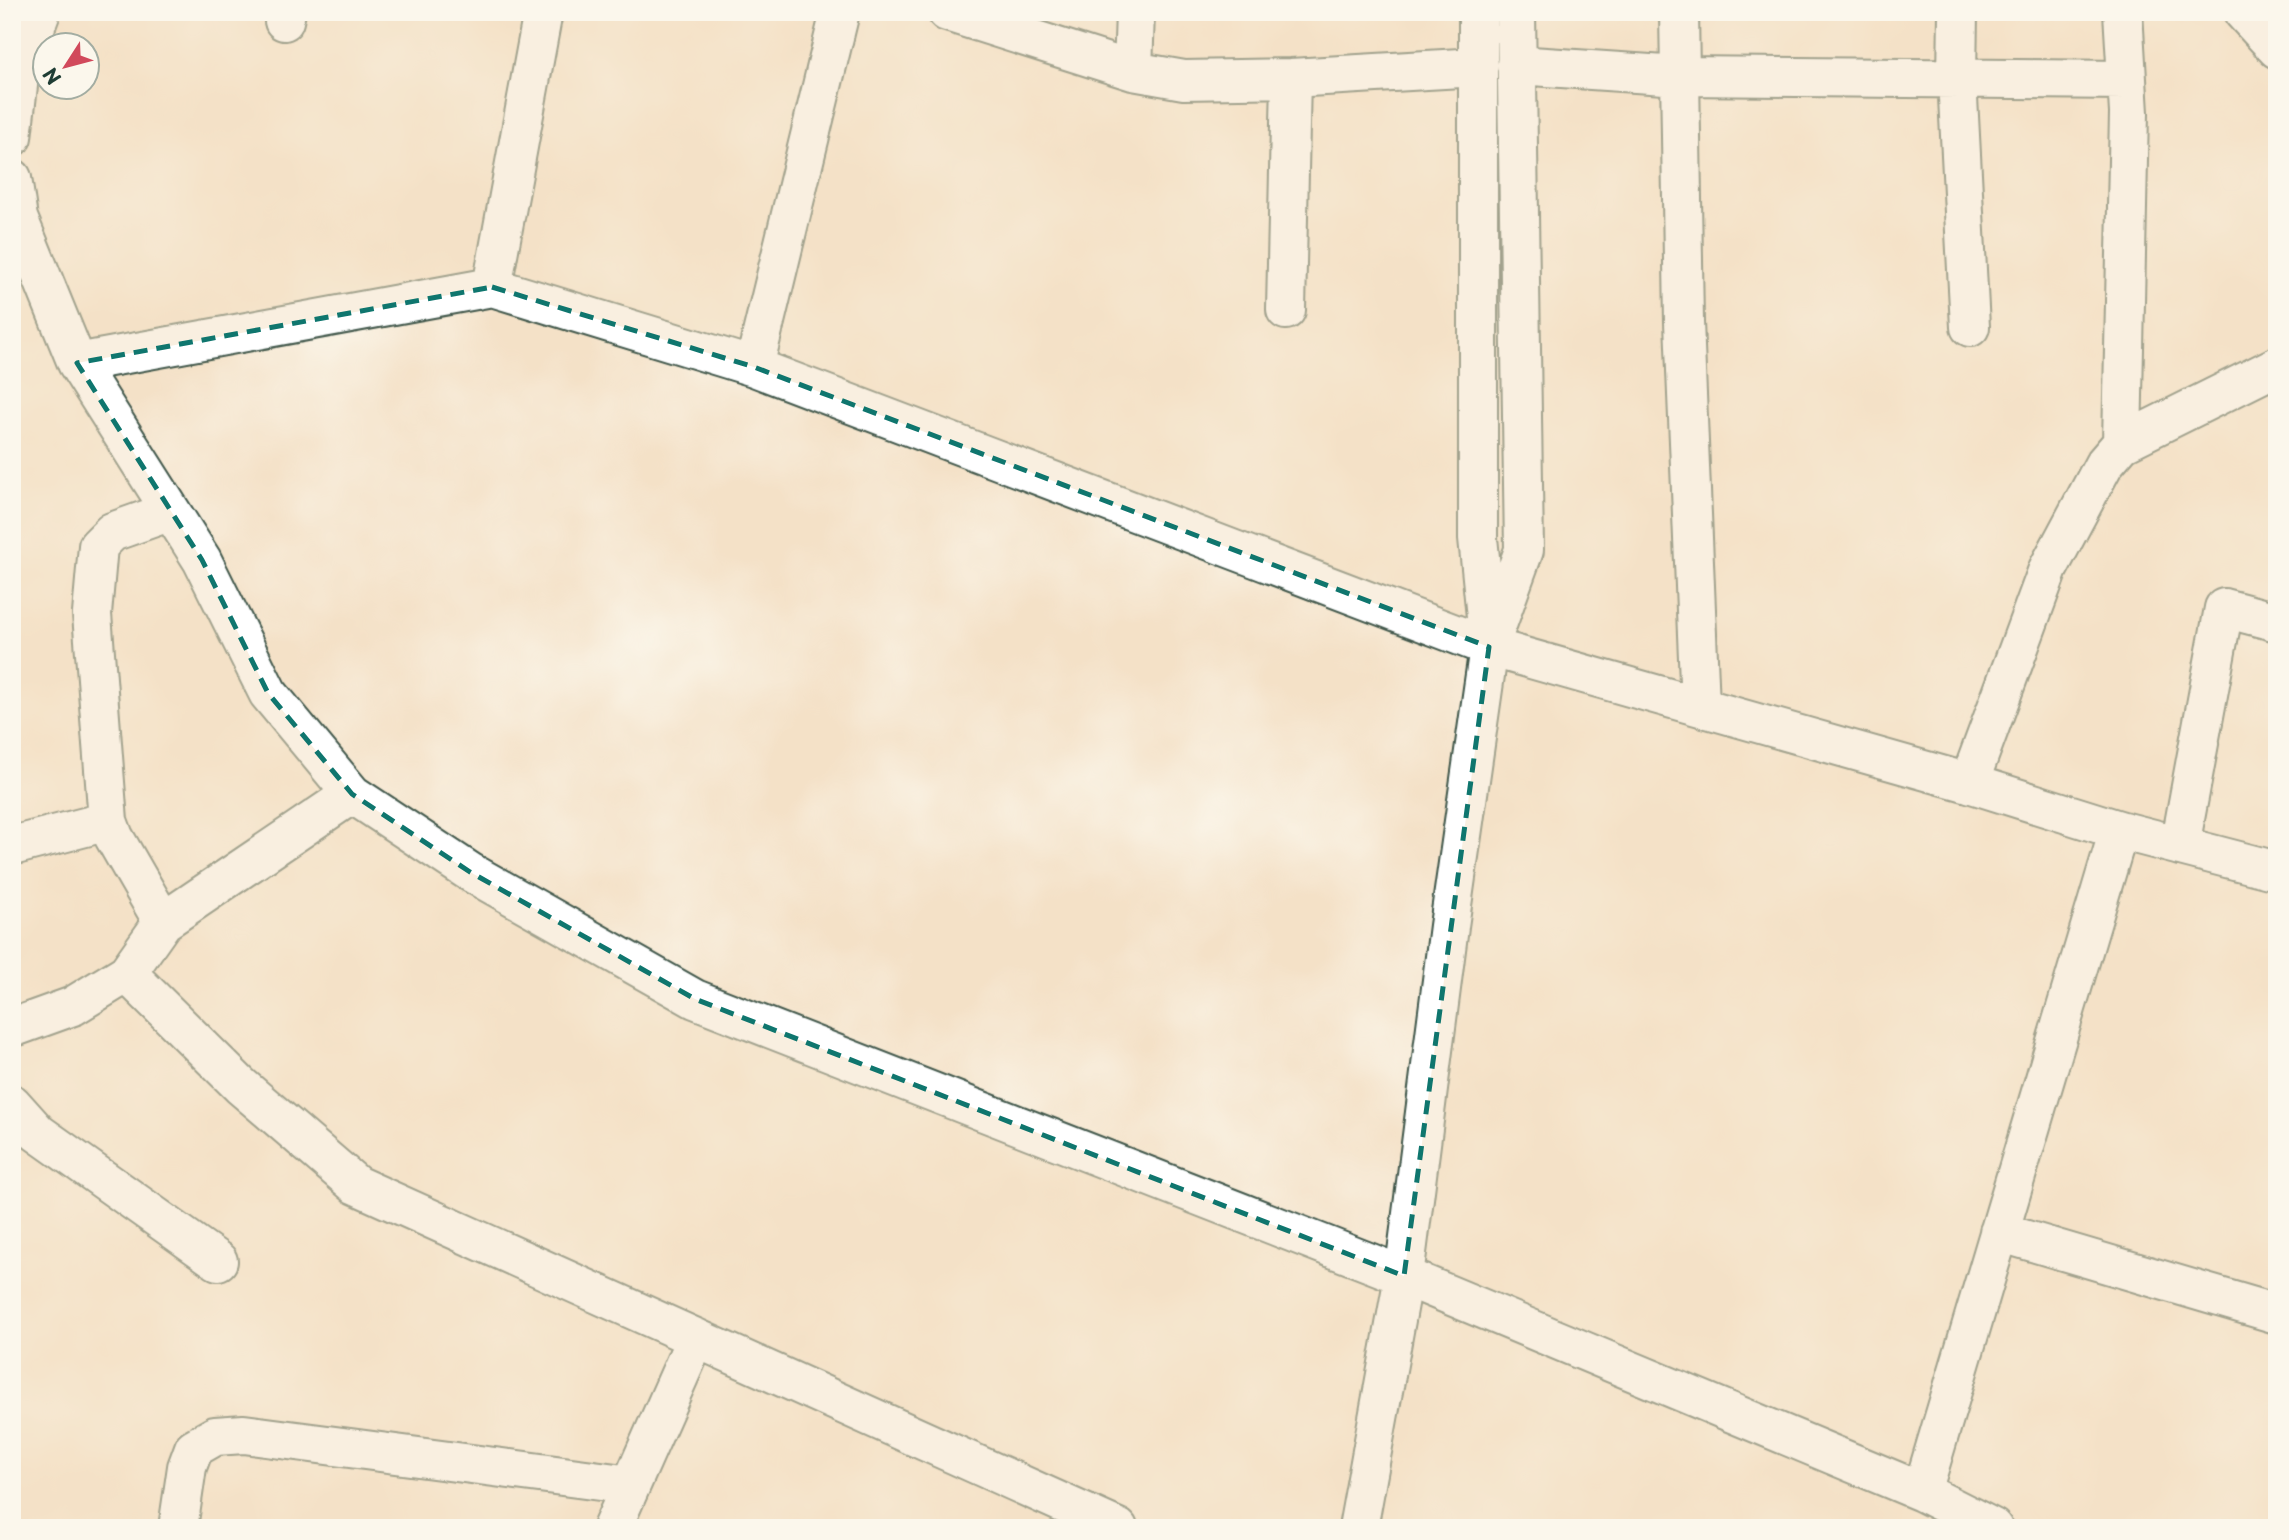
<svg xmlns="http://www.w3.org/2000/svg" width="2289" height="1540" viewBox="0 0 2289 1540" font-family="'Playpen Sans',sans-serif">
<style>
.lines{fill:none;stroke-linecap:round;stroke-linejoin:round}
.street-casing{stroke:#3f564a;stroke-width:42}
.secondary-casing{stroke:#3f564a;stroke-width:42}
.street{stroke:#fff;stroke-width:38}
.secondary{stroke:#fff;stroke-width:38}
.marked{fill:none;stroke:#0f766e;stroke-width:5;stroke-dasharray:14 9;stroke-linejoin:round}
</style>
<rect width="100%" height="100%" fill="#fbf7ec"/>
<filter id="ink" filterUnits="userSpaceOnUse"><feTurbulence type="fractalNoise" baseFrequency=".0143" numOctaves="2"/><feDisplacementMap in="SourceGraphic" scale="14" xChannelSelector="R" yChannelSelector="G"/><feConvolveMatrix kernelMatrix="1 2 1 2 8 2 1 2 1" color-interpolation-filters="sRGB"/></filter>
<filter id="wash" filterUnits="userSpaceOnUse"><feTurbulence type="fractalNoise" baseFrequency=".00686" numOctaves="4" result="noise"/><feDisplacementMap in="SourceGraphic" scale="28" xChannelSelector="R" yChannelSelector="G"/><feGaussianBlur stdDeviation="1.57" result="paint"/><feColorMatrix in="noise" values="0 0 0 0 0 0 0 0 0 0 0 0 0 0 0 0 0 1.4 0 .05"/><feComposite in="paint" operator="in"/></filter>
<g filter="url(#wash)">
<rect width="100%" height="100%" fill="#f4e1c7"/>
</g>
<g filter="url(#ink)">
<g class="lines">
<!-- street casing -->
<g class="street-casing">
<path id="street" d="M947,12l186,59 51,9 107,-2 187,-11
M1679,12l5,310 16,384
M1958,12l-1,66 13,249
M2243,12l34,37
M284,21l2,-9
M1516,65l164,11 447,4
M1133,71l2,-59
M12,137l8,-69 21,-56
M12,178l6,40 59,145 125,197 66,133 84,101 118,78 225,127 709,277 518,216 71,36
M492,287l51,-275
M1286,310l5,-232
M77,363l415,-76 262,80 735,280 480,136 150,47 158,41
M754,367l86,-355
M2122,443l7,-330 -6,-101
M1969,783l79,-214 56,-105 18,-21 155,-77
M108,821l-16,-207 6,-68 14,-14 59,-21
M12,846l96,-25 6,16 49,85
M2180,846l44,-238 53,14
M127,973l114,113 115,99 762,343
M12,1028l61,-22 54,-33 36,-51 189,-128
M12,1104l26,29 180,128
M1999,1232l278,82
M1922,1492l197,-662
M178,1528l9,-61 7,-19 21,-12 29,-2 387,51
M612,1528l84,-190"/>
</g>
<!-- secondary casing -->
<g class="secondary-casing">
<path id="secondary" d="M1478,12v526l10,99
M1358,1528l46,-252 45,-350 40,-279 35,-97 -8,-538"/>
</g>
<!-- street -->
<use href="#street" class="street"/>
<!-- secondary -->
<use href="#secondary" class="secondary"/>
</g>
</g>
<!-- marked area -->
<path d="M0 0H2289V1540H0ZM492,287l262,80 735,280 -85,629 -709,-277 -225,-127 -118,-78 -84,-101 -66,-133 -125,-197z" fill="#f4e1c7" fill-opacity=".55" fill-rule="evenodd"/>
<path class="marked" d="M492,287l262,80 735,280 -85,629 -709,-277 -225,-127 -118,-78 -84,-101 -66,-133 -125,-197z"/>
<!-- margin -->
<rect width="2289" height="1540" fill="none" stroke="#fbf7ec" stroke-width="42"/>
<!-- north arrow -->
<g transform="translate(66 66) rotate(234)"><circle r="33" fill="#fbf7ec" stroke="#a3ada2" stroke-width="2"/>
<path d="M0-5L12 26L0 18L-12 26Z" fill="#d1495b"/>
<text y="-10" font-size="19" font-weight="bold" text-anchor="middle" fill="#1f3d34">N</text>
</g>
</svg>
